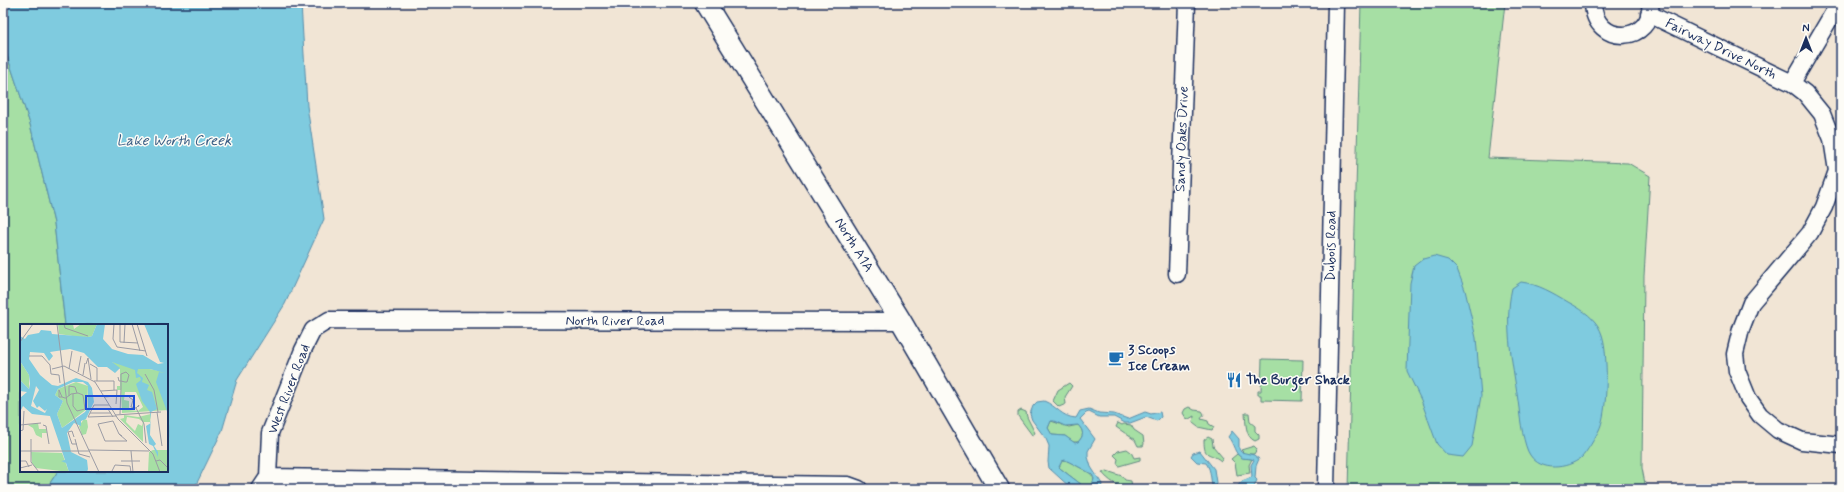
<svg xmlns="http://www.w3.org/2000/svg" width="1844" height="492" viewBox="0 0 1844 492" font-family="Mynerve,sans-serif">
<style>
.green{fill:#a6dfa4;stroke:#608781}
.water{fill:#7fcbdf;stroke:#578dab;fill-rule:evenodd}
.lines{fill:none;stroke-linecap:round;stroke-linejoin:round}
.minor-casing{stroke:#1b2f5e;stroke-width:19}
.tertiary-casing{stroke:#1b2f5e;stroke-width:23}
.minor{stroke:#fdfcf7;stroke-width:16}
.tertiary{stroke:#fdfcf7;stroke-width:20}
.labels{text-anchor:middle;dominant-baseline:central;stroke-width:3;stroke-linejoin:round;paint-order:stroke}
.street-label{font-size:14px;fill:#1b2f5e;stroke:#fdfcf7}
.poi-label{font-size:14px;font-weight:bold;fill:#1b2f5e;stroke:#fdfcf7;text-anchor:start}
.water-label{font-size:15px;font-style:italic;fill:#395e85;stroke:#fdfcf7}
.inset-road{fill:none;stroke:#9b9ca5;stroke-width:1}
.view{fill:#1d4ed8;fill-opacity:0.15;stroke:#1d4ed8;stroke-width:2}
.inset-edge{fill:none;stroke:#1b2f5e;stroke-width:2}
</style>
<rect width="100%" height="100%" fill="#f1e5d5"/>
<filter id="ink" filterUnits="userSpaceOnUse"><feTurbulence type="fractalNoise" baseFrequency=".025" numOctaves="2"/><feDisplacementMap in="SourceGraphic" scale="8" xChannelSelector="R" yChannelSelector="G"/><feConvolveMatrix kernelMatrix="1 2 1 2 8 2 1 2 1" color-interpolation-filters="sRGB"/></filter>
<g filter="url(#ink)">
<!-- green -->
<path class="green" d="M1361,3h144l-17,155 140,5 22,13 -6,100 -2,192 4,21h-298z
M3,43l27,81 24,99 11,102h-44v146h37l-12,18h-43z
M1262,359l41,1 -1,41 -41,-1v-5h-3v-4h3z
M1069,383l3,3 -7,11 1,7 -7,3 -6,-6 5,-11z
M1189,407l5,3 8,1 2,3 -3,5 7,2 1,3 5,3 -2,3 -14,-3 -5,-4 1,-7 -5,3 -3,-1 -3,-5 2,-4z
M1021,410l5,2 1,5 8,16 -3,2 -14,-19v-4z
M1245,413h4l1,9 5,4v5l4,4v4l-4,2c-10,-4 -9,-19 -10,-28z
M1051,421l18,6 9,-2c6,6 6,11 0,17h-5l-8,-6 -13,-1 -4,-7z
M1118,423l4,2 2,-1 7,1 3,5 9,6 1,8 -1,2h-5l-3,-6 -19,-13z
M1208,437l4,2 1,7 10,12 -2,3c-12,-10 -17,-2 -17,-21z
M1254,446l3,3 -3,5h-7l-4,4 9,1 -3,6 1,8 -13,2 -2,-12 -4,-4 6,-5 4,3 4,-3 -4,-4z
M1127,449l4,3 3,6 6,-1v3l-21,6 -2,-3 1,-4 -4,-4 4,-4z
M1065,460c1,0 24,12 26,14 1,1 2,3 3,5l-2,6h-10l-21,-16 -2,-2 3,-6z
M1107,471l15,5 3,4 6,1 1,6 -1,2c-10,0 -24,-9 -29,-17z"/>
<!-- water -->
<path class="water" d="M3,3h298l6,103 17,113 -39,85 -48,76 -15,51 -28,58h-148l12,-18h109v-146h-102l-11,-102 -24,-99 -27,-81z
M1434,256l14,4 9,9 8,21 11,48 5,58 -9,50 -9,11 -16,-2 -10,-11 -16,-44 -14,-29 3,-88 4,-17 9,-7z
M1521,282c17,2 32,11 47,20 11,6 23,13 30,24 7,12 7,24 8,38 1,16 0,52 -7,66 -4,8 -12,22 -18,28 -14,11 -40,14 -51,-3 -6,-8 -10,-36 -11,-47 -5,-40 -16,-80 -7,-120z
M1044,401c13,5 17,16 32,17l4,-7 9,-2 10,4 15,1 14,5 17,-7 6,2 9,-2 1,5 -4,4 -11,-4 -16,6h-5l-11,-6h-15l-10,-5 -3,1 -6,6 15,20 -7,12v6l3,10 11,17 -1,5h-29l-23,-21 -1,-6 1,-16 -3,-7 -14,-19 -2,-6 3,-8 4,-4zM1051,421h3l11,5 13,-1c6,6 6,11 0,17l-3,1 -10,-7 -13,-1 -4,-7zM1065,460c1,0 24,12 26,14 2,1 2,3 3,5l-2,6h-10l-21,-16 -2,-2 3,-6z
M1232,431l7,8v10l2,3 13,3 5,4 -3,7 -1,12 2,2 -4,9h-18l7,-8 10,-4 -1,-12 3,-5c-3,-2 -8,-1 -12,-2 -8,-4 -8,-15 -14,-21z
M1200,451l14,18 3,20h-4c-3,-9 -1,-18 -7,-26l-9,-1 -6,-6 2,-3z"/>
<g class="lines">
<!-- minor casing -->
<g class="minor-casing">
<path id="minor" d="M1593,3c1,45 62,40 57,0
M1649,14l143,69 13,10 17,21 10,25 5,32 -13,36 -14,26 -59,70 -10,26 -6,25 2,17 11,27 12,17 18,15 24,11 39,4
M1792,83l47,-80
M1177,274l10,-271
M268,477l580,8 11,4
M260,489l8,-12 2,-44 33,-83 10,-20 16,-10 572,1
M1326,489l10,-486"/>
</g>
<!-- tertiary casing -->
<g class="tertiary-casing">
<path id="tertiary" d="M705,3l196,318 98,168"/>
</g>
<!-- minor -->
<use href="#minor" class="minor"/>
<!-- tertiary -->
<use href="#tertiary" class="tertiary"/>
</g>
</g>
<!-- icons -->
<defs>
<g id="cafe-bare" transform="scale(1.2)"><path d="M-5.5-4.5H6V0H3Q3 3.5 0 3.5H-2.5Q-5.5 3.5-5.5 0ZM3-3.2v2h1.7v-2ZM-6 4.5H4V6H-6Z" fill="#1f6fb2" stroke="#fdfcf7" stroke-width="2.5" paint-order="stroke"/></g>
<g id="restaurant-bare" transform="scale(1.2)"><path d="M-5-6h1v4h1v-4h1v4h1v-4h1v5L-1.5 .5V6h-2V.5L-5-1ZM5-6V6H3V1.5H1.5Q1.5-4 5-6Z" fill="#1f6fb2" stroke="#fdfcf7" stroke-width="2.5" paint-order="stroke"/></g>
</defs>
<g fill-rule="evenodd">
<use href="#cafe-bare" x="1116" y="358"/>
<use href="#restaurant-bare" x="1234" y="380"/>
</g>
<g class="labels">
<!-- street labels -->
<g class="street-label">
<text transform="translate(1721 49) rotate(26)">Fairway Drive North</text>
<text transform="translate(1182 139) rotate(-88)">Sandy Oaks Drive</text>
<text transform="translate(854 245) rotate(58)">North A1A</text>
<text transform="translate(1331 246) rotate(-89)">Dubois Road</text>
<text x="615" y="321">North River Road</text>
<text transform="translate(289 389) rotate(-69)">West River Road</text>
</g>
<!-- poi labels -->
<g class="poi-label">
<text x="1128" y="350">3 Scoops<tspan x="1128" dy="16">Ice Cream</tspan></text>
<text x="1246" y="380">The Burger Shack</text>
</g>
<!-- water labels -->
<g class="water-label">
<text x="174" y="141">Lake Worth Creek</text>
</g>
</g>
<!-- overview -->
<g transform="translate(20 324)">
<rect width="148" height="148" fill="#f1e5d5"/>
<path d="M38,0h15l1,5 7,-5h16l-5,12 -6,2 -27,-4zM0,37l9,14v14l-9,-9zM93,38l52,10 3,38 -46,3 -1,-23h-4v-4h3v-17l-9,-5zM105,68h11l7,15 -5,4 -9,-1v-9l-5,-1zM56,58l12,4 -1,23 -25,19 -5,-14 6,-13 -8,-6 3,-6zM131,90l-1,8h-6l-1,4v16l-23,-23 4,-1v-3l14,2zM107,93l12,2 4,3 -1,4 -4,-2 -3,7 -9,-9zM64,95l3,1 1,7 -2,7 -4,1 -3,-9zM18,99l1,6h7l1,4h-5v5l-6,-3 -3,-7 -5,-3zM133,126h15v22h-20l1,-20zM11,128l31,1 7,19 -33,-4 -4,-5z" fill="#a6dfa4" fill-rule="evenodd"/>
<path d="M77,0h8l-2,15 9,10 16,5 15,1 15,9 6,-1 -4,-1 -16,-38h24v90l-12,-32 3,-10 6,1 -15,-4h-12l-1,4 6,5 -1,4 7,3 -2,5 5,2 5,17 -6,3 -1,23 6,9 -2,2 4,6v5l-5,-11 -4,-2 -3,-18 5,-3 -1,-11 -8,-11 -6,-17 5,-4 -1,-3 -4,1 -1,-8 -23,-8 8,6 -5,5 -8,-6h-9l-14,-14 -14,-4 -20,3 3,4 -4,5 -5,-8 -14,-1 -1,7 11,16 12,10 6,1 18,-8 12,4 4,6 2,14 -8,17 -5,2v5l-7,-3 -7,10 4,19 16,8 1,9 -1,3h-18l-3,-9 -5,-2 4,-1 -15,-44 -18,-2 -9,-8 -3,6v-14l7,-6 -7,-1v-11l9,9 1,-5 -1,-9 -9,-14v-25l5,3 3,-4 11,-2 2,-3 10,1 1,3 37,3 3,-1zM53,58h10l5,4v21l-3,5 -23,16 -5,-14 6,-13 -8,-6 3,-6zM16,62l3,4 -6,11 4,7 2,-2 6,5 2,-2 -2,4 -14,-7z" fill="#7fcbdf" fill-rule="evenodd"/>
<path class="inset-road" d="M37,0l10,79 32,69M44,0l1,4 23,8M94,0l-1,15 4,8 29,4M100,0v18l18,1M112,0l8,27M117,0l10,32M0,18l13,-18M104,19l1,-19M9,32h13l8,9 1,9 8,1 1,8M66,40l2,-6 3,21M70,40l7,4v13M32,45l12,-3 31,16 23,37 35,35 7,18M49,45l3,-18M58,48l3,-16M125,50l9,16 4,22M63,51l2,-12M98,53l1,4h2l4,1h2l2,-7 -3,-3 -5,2v14l-1,26M74,57h20v9M81,67l16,-1 -1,14M49,72v-10l6,1 2,6M42,73l-3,-7v7h3l3,1h1l5,-4 7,-1 5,2 2,14 -8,2 -4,-5v-12M84,73l13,-1M109,73l4,3 -2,7 5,1 3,-3 -1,2M89,81h-15l-6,12 28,-1M116,84l8,16 2,19M73,85h15l5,8M137,88l5,34M70,89h21M95,91l46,-3M0,101l21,-2M23,101l3,1 3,18M0,107l3,-1 1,-19M99,110l-6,-13 -15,3 7,17h22l-8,-7 3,2M54,113l-2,-6 -4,1 4,12h5M11,115v23l8,10M55,115l4,15 11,3M69,126l60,1M0,127h69M111,127l2,21M0,137h6l3,6M101,137h19M136,137l4,-1 8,8M0,144l12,-3M92,147l3,-6 15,1 1,6"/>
<path class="view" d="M66,72h48v13h-48z"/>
<rect width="148" height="148" class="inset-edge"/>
</g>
<!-- margin -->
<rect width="1844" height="492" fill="none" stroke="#fdfcf7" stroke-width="16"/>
<rect x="8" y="8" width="1828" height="476" fill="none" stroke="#1b2f5e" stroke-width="1.5" filter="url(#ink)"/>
<!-- north arrow -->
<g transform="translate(1806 38)" stroke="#fdfcf7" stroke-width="3" paint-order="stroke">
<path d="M0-3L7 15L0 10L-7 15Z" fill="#1b2f5e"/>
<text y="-6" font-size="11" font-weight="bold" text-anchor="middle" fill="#1b2f5e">N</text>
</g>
</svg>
